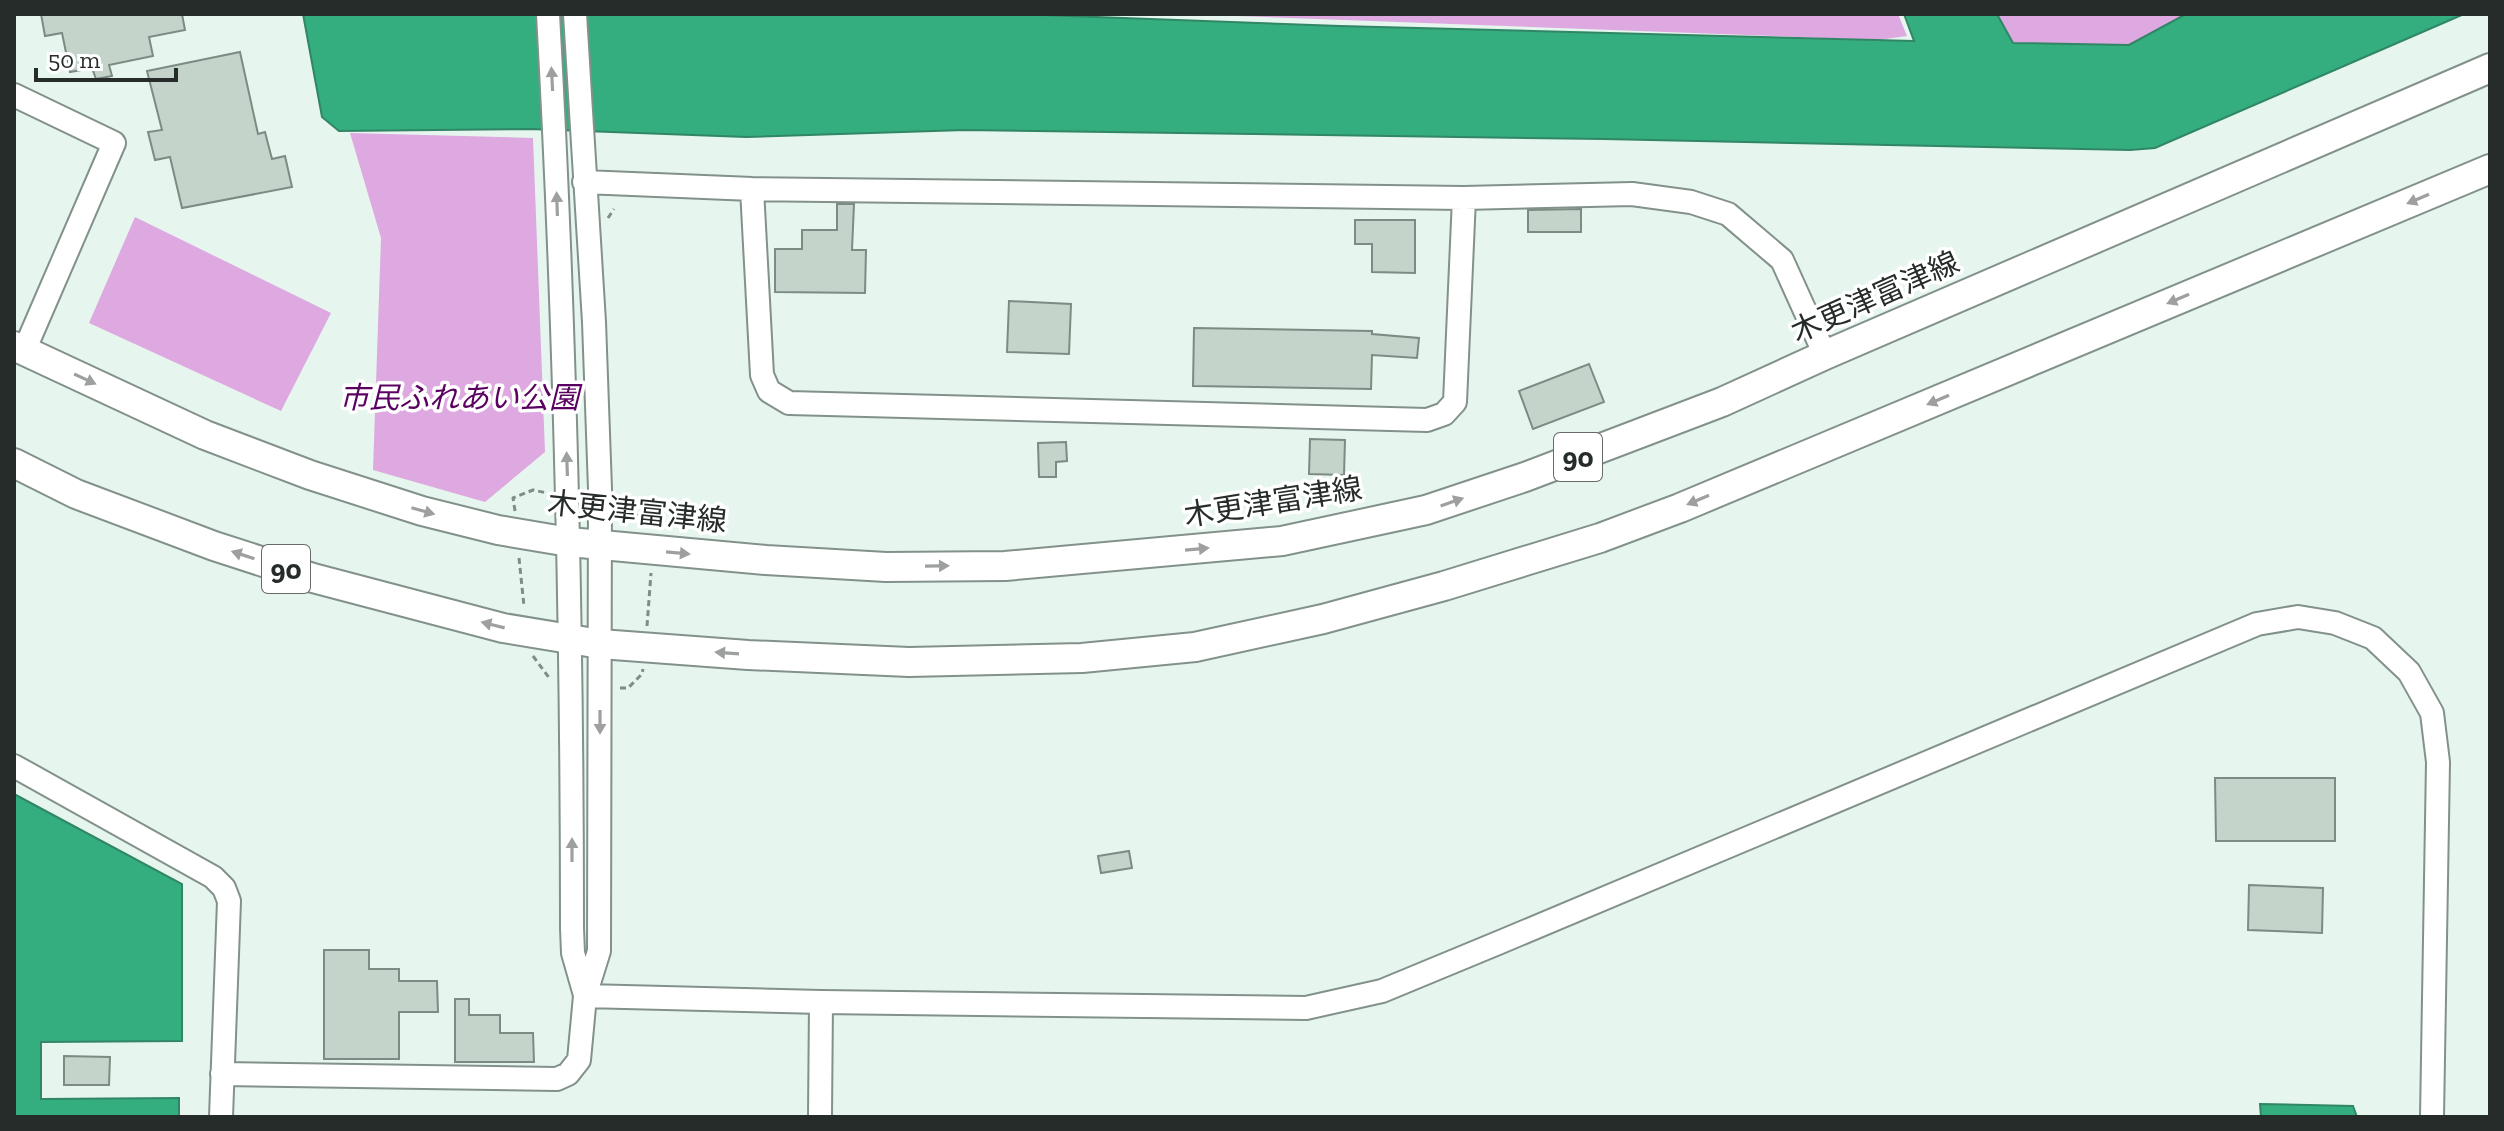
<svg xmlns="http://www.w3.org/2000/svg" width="2504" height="1131" viewBox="0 0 2504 1131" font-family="'Zilla Slab','Noto Sans JP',serif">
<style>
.green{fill:#dda9e0}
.water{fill:#34ad7f;stroke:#308665;stroke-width:2}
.building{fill:#c4d4cb;stroke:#7c8b83;stroke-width:2}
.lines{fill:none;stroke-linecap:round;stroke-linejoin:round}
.minor-casing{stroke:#829189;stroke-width:26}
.major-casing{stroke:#829189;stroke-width:32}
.path{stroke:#818c87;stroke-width:3;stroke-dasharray:6 4;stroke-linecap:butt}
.minor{stroke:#fff;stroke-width:22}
.major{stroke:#fff;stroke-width:28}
.oneway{fill:#9da09f}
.labels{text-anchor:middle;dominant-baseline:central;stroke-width:7;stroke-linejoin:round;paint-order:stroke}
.shield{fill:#fff;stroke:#676b69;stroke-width:2}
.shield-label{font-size:28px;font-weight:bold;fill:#262c29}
.street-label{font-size:30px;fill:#262c29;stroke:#fff}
.park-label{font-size:30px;font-style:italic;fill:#590060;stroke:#fff}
</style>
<rect width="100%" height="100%" fill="#e6f6ee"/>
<!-- green -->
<path class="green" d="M1182,14h716l9,22 -29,4z
M1998,14h188l-57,31 -117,-2z
M350,133l183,5 12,314 -60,50 -112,-32 8,-232z
M135,217l196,96 -50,98 -192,-88z"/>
<!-- water -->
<path class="water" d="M303,14h712l325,12 574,15 -10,-27h93l16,29 116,2 57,-31h278l-309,134 -25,2 -527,-11 -638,-9 -219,7 -216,-8 -191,2 -17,-14z
M14,794l168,90v157l-141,1v57l138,-1v19h-165z
M2260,1104l93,2 4,11h-96z"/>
<!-- building -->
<path class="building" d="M41,14h141l3,16 -36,7 4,19 -44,9 3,11 -16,3 -4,-11 -22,4 -8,-39 -17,3z
M240,52l18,82 7,-2 7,27 13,-3 7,31 -110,21 -12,-51 -15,3 -7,-28 14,-2 -15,-59z
M837,204h17l-2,46h14l-1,43 -90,-1v-43h27v-19h35z
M1581,209v23h-53v-22z
M1355,220h60v53l-43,-1v-28h-17z
M1009,301l62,3 -2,50 -62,-2z
M1194,328l178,3v3l47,4 -2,20 -45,-3 -1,34 -178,-3z
M1589,364l15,38 -71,27 -14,-38z
M1310,439l35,1 -1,35 -35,-1z
M1066,442l1,19 -11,1v15h-17l-1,-34z
M2215,778h120v63h-119z
M1129,851l3,17 -31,5 -3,-17z
M2249,885l74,3 -1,45 -74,-3z
M324,950h45v19h30v12h38l1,31h-39v47h-75z
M455,999h14v16h31v18h33l1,29h-79z
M64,1056l46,1 -1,28h-45z"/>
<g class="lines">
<!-- minor casing -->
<g class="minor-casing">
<path id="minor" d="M548,14c17,305 24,609 24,914l1,25 12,42
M14,95l100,48 -90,208
M584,182l168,7 712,9 168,-4 59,8 37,12 54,46 43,95
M752,189l10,186 7,16 20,12 638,17 17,-6 11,-12 9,-204
M14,766l199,111 11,11 5,13 -8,216
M585,996l236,6 485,6 76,-17 116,-48 759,-319 41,-7 37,6 38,15 36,34 23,41 6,49 -6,355
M222,1074l335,5 11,-5 11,-14 6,-64 14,-45 1,-462 -6,-167 -19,-308
M820,1117l1,-115"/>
</g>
<!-- major casing -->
<g class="major-casing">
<path id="major" d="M14,346l191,89 105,40 112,36 76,19 71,12 197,18 120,7 119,-1 277,-25 144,-31 99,-33 197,-75 103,-47 665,-287
M14,463l62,31 138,52 99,32 190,50 97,16 148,11 161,7 173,-4 113,-11 128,-28 121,-33 156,-48 80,-30 810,-339"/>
</g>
<!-- path -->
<path class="path" d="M1641,14h59
M608,218l6,-9
M622,496l7,13 19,16
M515,511l-2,-13 20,-8 14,3
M519,558l5,48
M647,626l4,-53
M533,656l17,23
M620,688h8l14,-14 1,-5"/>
<!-- minor -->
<use href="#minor" class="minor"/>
<!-- major -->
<use href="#major" class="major"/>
</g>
<!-- one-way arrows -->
<defs><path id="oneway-solid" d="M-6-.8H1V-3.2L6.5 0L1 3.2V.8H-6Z" transform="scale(2)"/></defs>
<g class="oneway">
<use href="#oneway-solid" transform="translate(552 79) rotate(-93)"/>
<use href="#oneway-solid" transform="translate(2418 199) rotate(157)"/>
<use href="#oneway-solid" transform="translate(557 204) rotate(-92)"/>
<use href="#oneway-solid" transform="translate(2178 299) rotate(157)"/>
<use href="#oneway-solid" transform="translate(85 379) rotate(25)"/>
<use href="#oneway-solid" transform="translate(1938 400) rotate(157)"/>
<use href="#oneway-solid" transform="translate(567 464) rotate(-92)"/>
<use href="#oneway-solid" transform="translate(1698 500) rotate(157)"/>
<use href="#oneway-solid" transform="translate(1452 502) rotate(-19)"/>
<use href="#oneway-solid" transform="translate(423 511) rotate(16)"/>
<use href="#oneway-solid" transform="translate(1197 549) rotate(-5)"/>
<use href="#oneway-solid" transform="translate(678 553) rotate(5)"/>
<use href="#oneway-solid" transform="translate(243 555) rotate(-162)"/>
<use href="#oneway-solid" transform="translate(937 566) rotate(-1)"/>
<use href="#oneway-solid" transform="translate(493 625) rotate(-166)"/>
<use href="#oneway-solid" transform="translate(727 653) rotate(-176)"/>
<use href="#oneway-solid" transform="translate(600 722) rotate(90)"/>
<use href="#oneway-solid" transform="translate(572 850) rotate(-90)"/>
</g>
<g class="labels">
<!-- shield labels -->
<g class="shield">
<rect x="1554" y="433" width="48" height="48" rx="6"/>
<rect x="262" y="545" width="48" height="48" rx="6"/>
</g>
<g class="shield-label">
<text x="1578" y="457">90</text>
<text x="286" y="569">90</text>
</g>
<!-- street labels -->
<g class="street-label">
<text transform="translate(1875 297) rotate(-24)">木更津富津線</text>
<text transform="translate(1273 502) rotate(-9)">木更津富津線</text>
<text transform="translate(637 512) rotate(6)">木更津富津線</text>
</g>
<!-- park labels -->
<g class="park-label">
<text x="459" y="398">市民ふれあい公園</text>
</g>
</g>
<!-- border -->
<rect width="2504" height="1131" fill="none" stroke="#262c29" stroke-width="32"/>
<!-- scale -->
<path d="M36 68v12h140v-12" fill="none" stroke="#262c29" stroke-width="4"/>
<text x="48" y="68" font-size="24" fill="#262c29" stroke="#ffffff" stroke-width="6" paint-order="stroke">50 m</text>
</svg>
